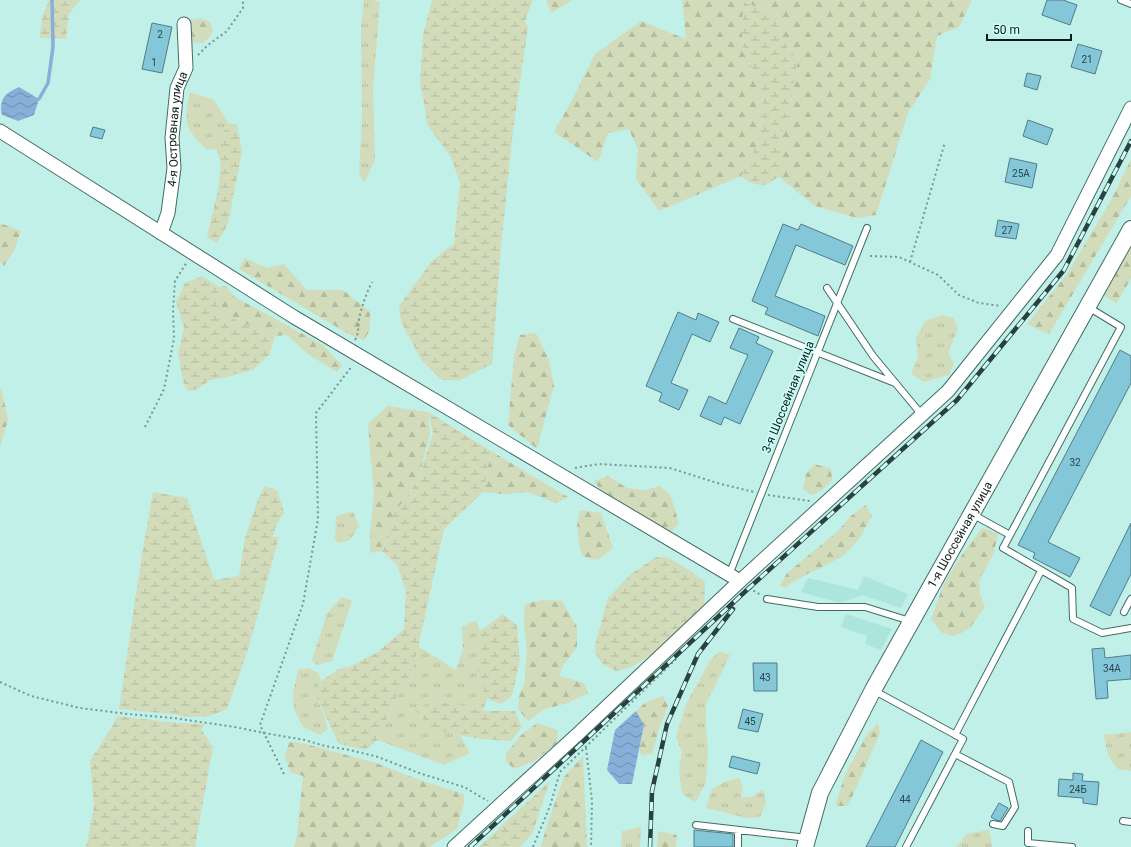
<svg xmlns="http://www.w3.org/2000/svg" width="1131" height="847" viewBox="0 0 1131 847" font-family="Roboto,sans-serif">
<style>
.built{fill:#ace5dc}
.grass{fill:url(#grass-tufts)}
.forest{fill:url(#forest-firs)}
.wetland{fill:url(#wetland-marsh)}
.water{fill:url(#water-waves)}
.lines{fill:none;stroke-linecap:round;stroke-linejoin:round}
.stream{stroke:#87b0d8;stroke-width:3.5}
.building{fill:#83c7d9;stroke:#527c88}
.service-casing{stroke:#406c66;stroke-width:8}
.minor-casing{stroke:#406c66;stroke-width:15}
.tertiary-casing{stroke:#406c66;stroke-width:18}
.path{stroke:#749792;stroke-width:2;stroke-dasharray:2 3;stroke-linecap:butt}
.service{stroke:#fff;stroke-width:6}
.minor{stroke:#fff;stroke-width:13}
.tertiary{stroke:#fff;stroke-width:16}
.rail-casing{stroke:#2a423f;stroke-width:4.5}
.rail{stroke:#cefef6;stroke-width:3;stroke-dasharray:9;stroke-linecap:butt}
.labels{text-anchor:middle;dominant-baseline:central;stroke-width:3.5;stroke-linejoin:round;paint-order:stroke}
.number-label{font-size:10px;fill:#28474a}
.street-label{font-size:12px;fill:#091c1a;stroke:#cefef6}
</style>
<defs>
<pattern id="grass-tufts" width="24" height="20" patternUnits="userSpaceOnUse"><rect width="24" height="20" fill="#d2dcba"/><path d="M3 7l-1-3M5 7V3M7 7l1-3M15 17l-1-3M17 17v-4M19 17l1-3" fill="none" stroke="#b3bc9f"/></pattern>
<pattern id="forest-firs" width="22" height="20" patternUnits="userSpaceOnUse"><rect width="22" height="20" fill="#d2dcba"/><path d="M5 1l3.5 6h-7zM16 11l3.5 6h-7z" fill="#b3bc9f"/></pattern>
<pattern id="wetland-marsh" width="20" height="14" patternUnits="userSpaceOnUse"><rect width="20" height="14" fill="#d2dcba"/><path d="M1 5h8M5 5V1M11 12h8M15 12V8" fill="none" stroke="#b3bc9f"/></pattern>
<pattern id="water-waves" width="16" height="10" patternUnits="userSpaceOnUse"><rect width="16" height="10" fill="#87b0d8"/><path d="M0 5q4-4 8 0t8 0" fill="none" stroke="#6d8eae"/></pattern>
</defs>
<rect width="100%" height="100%" fill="#c1f0e9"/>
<!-- built -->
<path class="built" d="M864,576l44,18 -7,14 -39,-13 -22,8 -39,-11 7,-14 50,12z
M846,614l46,15 -11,21 -16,-6 2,-8 -26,-9z"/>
<!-- grass -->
<path class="grass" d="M364,0h9l7,2 -7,87 2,71 -11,23 -5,-10 3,-56 -1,-90z
M190,92l24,8 15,24 -8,12 -4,14 -11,-1c-23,-23 -22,-26 -16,-57z
M941,315l12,3 5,11 -10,24 6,11 -5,11 -25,7 -13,-8 7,-17 -2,-19 9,-17z
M353,511l6,15 -9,14 -12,3 -3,-4 1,-23z
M342,597l10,4 -20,60 -15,4 -5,-5 15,-47z
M476,620l4,11 -3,42 10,26 -4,12 -48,-11 7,32 18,3 10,18 -26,12 -66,-25 19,-45 12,-13 9,-36 38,24 7,-21 -1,-22z
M720,651l10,4 -24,49v24l2,21 -2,33 -11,21 -13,-10 -3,-22 3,-20 -6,-13 10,-34 25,-45z
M309,668l9,5 3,8 -6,13 9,21 4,14 -8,6 -17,-8 -9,-17 -1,-17 5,-23z
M1131,732v39l-13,-2 -10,-13 -4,-21z
M739,778l4,9 -2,10h11l11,-8 3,14 -6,14 -13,1 -41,-10 6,-19 14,-8z
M641,827l-1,20h-19l1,-16z
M989,830l3,16 -1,1h-35l11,-13z"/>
<!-- forest -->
<path class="forest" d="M546,0h26l-21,13z
M682,0h290l-13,27 -22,9 -7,43 -22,34 -32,102 -19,3 -42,-12 -36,-29v-36l11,-33 8,-49 -18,-21 -2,-23 -34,-13 -2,21 1,26 13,27 8,31 -7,38 -16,31 -82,35 -23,-32 2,-29 -9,-21 -21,4 -10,29 -44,-30 17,-30 24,-48 46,-33 45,18z
M201,18l9,4 3,9c-7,12 -11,14 -24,10v-14l2,-7z
M1131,159v37l-82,138 -22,-10 40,-50 43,-72z
M0,223l21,8 -6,18 -11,17 -4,-4z
M1131,243v35l-14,25 -13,-7z
M245,258l22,10 17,-4 23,26h36l27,22v18l-6,10 -14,-5 -111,-66z
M226,286l9,11 88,48 19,20 -5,7 -28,-17 -22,-20 -12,1 -21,-8 -34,-15 -3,-13 2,-13z
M536,333l13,27 5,26 -17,63 -29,-24 6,-69 6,-21z
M0,387l2,4 6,29 -8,27z
M387,406l41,6 2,22 -12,46 -24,34 -12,37 -12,2v-22l4,-35 -6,-72z
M491,451l77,46 -12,6 -29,-11 -23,2 -21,-2z
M815,464l16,5 1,11 -10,10 -10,5 -9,-6 3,-15z
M608,476l19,12 18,2 15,-4 11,10 8,28 -8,7 -14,-3 -54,-35 -9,-12z
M866,505l6,11 -13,23 -15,16 -23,13 -16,7 -21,13 -4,-3 7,-12 50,-41 14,-16z
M580,510l21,3 12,35 -15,12 -11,-2 -6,-4 -4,-29z
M982,528l16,5 -4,19 -15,29 1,13 5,13 -16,22 -15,7 -12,-3 -11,-14 13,-36 22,-34z
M542,600l20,1 15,26v20l-14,19 -4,10 25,7 4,10 -20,10 -23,6 -17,12 -10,-12 1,-13 6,-15v-9l2,-21 -3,-27 1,-20z
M663,696l5,10 -10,26 -6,22 -9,1 -4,-3 5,-27 -8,-14 9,-8z
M537,723l21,7 -1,13 -22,18 -21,8 -8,-8v-7l14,-18z
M878,723l2,10 -32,73h-13l11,-34 22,-39z
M289,742l13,1 74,20 41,16 47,15v9l-7,26 -27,18h-136l3,-12 6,-59 -13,-4 -5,-15z
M583,756l4,91h-46l6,-22 17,-48z
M658,831l19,4 -1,12h-19z"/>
<!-- wetland -->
<path class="wetland" d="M49,0h31l-11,14 -3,25 -26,-1 2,-21z
M432,0h101l-8,21 3,6 -15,104 -12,116 -9,117 -32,16h-18l-20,-19 -21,-39 -2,-16 32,-44 23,-19 6,-60 -9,-26 -23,-31 -8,-44 3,-47z
M744,2l34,13 2,23 18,21 -8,49 -11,33v36l-16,9 -14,-4 -8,-6 16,-31 7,-38 -8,-31 -13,-27 -1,-26z
M229,124l8,1 5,26 -14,73 -11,19 -10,-6 11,-47 3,-25 -4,-15 4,-14z
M202,276l17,11 -2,13 3,13 34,15 21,8 -6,19 -16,15 -31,8 -12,2 -12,9 -10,2 -5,-9 -5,-29 6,-25 -8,-26 9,-19z
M428,412l63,39 -8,41 -39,37 -25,114 -10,39 -12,13 -19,45 -13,10 -26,-6 -24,-50 6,-13 18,-12 12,-3 27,-14 26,-23 2,-38 -9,-26 -15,-14 12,-37 24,-34 15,-47z
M265,486l12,4 7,22 -8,14 -4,11h7l-31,113 -21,59 -17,7 -19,1 -30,-4 -42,-4 23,-155 11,-62 34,6 27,82 25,-4 6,-38 13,-39z
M656,557h11l22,13 16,12 -1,27 -27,22 -22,21 -23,15 -16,4 -12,-6 -8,-10 -1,-10 13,-47 23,-24z
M503,614l14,11 3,35 -8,36 -11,8 -14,-5 -10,-26 3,-42z
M434,700l49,11h32l7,16 -11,14 -30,-2 -39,-7 -13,-6 -14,-16z
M117,716l61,7 27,1 -4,5 12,18 -18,100h-109l8,-41 -4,-45 23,-36z
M550,781l-18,53 -12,13h-41z"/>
<!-- water -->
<path class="water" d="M19,87l20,12 -5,16 -16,6 -16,-6c-2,-6 -1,-17 5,-21 3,-3 8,-5 12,-7z
M636,711l8,14 -12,59h-13l-12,-14 8,-40z"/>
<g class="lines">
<!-- stream -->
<path class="stream" d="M39,99l9,-16 5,-36 -1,-47"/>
</g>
<!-- building -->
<path class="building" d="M1047,0h16l14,5 -7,20 -28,-10z
M152,23l20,4 -10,46 -20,-4z
M1078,44l24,7 -7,23 -24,-7z
M1027,73l14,3 -4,14 -13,-4z
M1028,120l25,9 -6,16 -24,-9z
M93,127l12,3 -3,9 -12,-3z
M1010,158l27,6 -5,24 -27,-6z
M998,220l21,4 -3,15 -21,-3z
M783,224l15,6 3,-6 52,22 -8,19 -49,-20 -21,51 50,20 -7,20 -53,-22 3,-6 -16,-7z
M678,312l18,8 2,-7 21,9 -9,20 -18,-8 -21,49 17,7 -9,20 -20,-9 3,-8 -16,-7z
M739,328l20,9 -3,6 17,8 -33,73 -16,-7 -3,8 -21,-9 9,-20 17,8 22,-49 -18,-7z
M1120,350l11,6v27l-83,159 32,16 -10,19 -37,-19 2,-5 -17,-8z
M1131,523v51l-21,42 -20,-10z
M1104,648l1,10 26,-3v24l-24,2 1,17 -12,1 -4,-50z
M753,663h24v28h-23z
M743,709l20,5 -5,18 -20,-4z
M921,740l22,12 -48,95h-29z
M732,756l28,7 -3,11 -28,-7z
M1073,773l10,1 -1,7 17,1 -2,23 -14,-2v-5l-25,-2 1,-17 14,1z
M999,803l9,5 -8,13 -4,-1 -5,-3z
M694,830l39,4v13h-39z"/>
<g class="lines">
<!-- service casing -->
<g class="service-casing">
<path id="service" d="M1121,0l10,4
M827,288l46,68 49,59
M733,319l162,64
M972,514l38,21 -7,13 69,40 1,31 29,14 29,-5
M1010,535l111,-208 -33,-20
M729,575l138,-347
M767,599l51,8h47l45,14
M1124,612l7,-13
M873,690l90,49 -57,108
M955,735l86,-164
M955,754l54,28 6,25 -12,19 -10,-2
M1123,821l8,1
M696,825l112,13
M1028,831v12l44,4
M738,847v-17"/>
</g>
<!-- minor casing -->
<g class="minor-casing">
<g id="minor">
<path d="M0,131l294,186 446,264"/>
<path id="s1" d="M161,233l7,-20 6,-45 -2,-30 5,-50 9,-20 -2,-44"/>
<path d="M454,847l126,-115 160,-151 208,-190 109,-136 74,-147"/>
</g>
</g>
<!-- tertiary casing -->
<g class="tertiary-casing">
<g id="tertiary">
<path id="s2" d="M805,847l15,-54 53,-103 258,-461"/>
</g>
</g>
<!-- path -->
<path class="path" d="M198,55l10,-10 19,-14 16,-23v-8
M870,256l29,1 39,18 21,20 20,8 22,3
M910,262l35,-120
M355,340c5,-9 2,-12 4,-21 3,-13 7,-25 13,-37
M145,427l19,-38 10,-50 -1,-29 2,-29 12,-19
M575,468l24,-4 71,4 47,15 37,9
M768,495l42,6
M749,588l12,7
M0,682l31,14 49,12 48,6 45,4 62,9 29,6 41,7 20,6 25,4 28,7 41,16 45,14 24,14
M586,748l6,53 -1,46
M284,774l-24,-49 43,-121 15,-85 -2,-106 36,-47
M533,847l17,-41 10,-34 117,-114"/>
<!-- service -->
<use href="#service" class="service"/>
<!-- minor -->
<use href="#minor" class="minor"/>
<!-- tertiary -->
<use href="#tertiary" class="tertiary"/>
<!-- rail casing -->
<g class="rail-casing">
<path id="rail" d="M470,847l279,-259 208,-188 107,-130 67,-129
M650,847l2,-56 15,-67 31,-70 35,-45"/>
</g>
<!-- rail -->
<use href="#rail" class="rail"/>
</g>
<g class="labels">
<!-- number labels -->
<g class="number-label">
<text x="160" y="34">2</text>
<text x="1087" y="59">21</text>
<text x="154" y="62">1</text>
<text x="1021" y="173">25А</text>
<text x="1007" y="230">27</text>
<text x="1075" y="462">32</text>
<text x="1112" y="668">34А</text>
<text x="765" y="677">43</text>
<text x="750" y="721">45</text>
<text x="1078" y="789">24Б</text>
<text x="905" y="799">44</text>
</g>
<!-- street labels -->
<g class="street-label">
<text stroke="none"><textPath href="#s1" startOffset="106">4-я Островная улица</textPath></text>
<text transform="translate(788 397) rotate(-68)">3-я Шоссейная улица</text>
<text stroke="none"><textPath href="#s2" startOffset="350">1-я Шоссейная улица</textPath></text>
</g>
</g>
<!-- scale -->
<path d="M987 34v6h84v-6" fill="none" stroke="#091c1a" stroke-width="2"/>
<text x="993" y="34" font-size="12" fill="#091c1a" stroke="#cefef6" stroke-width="3" paint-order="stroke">50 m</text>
</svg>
